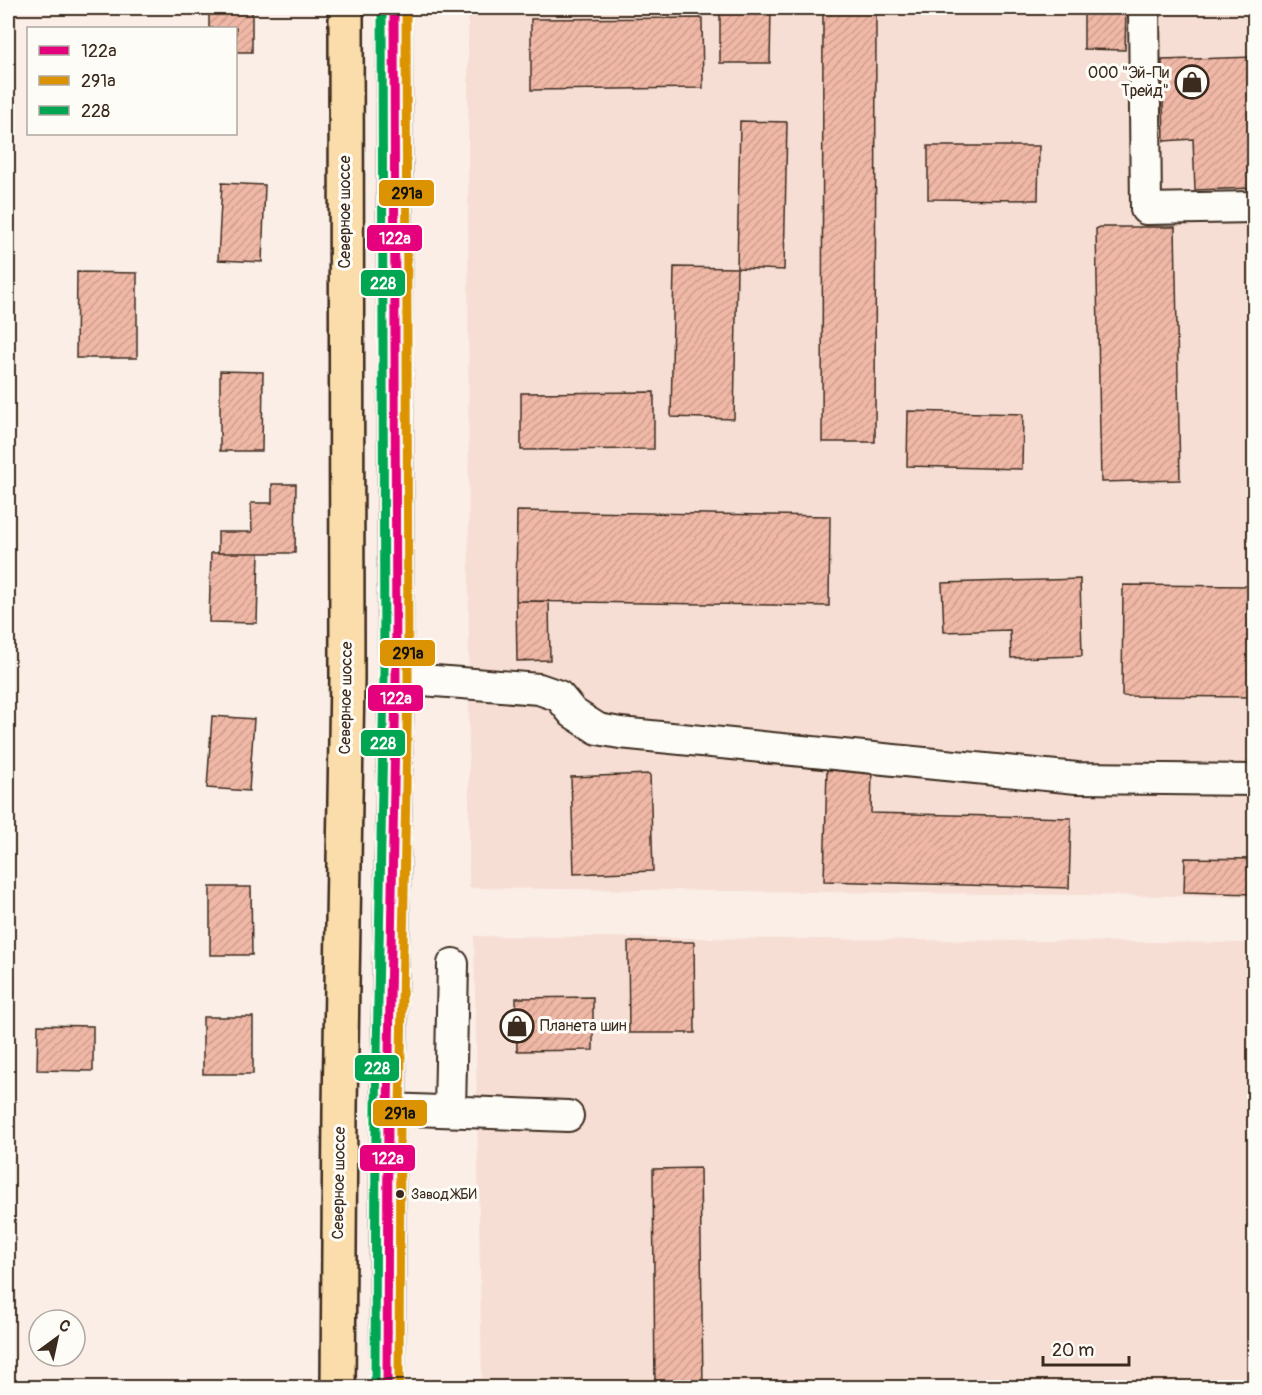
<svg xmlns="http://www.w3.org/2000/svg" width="1262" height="1395" viewBox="0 0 1262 1395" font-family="Pangolin,sans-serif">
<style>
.built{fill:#f7ded4}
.building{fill:url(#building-hatch);stroke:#3b2a1e;stroke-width:1.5}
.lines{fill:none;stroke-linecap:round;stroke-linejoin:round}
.minor-casing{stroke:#3b2a1e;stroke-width:34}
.major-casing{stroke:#3b2a1e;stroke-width:38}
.minor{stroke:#fdfcf7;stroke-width:30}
.major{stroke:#fbddab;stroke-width:33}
.bus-1-casing{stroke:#fdfcf7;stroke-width:14}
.bus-2-casing{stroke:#fdfcf7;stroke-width:14}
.bus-3-casing{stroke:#fdfcf7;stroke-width:14}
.bus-1{stroke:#e5007d;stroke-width:9}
.bus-2{stroke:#db9304;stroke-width:9}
.bus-3{stroke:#00a651;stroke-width:9}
.bus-dot{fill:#3b2a1e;stroke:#fdfcf7;stroke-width:2}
.labels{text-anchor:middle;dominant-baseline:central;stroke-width:6;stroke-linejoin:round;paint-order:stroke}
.bus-label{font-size:14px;fill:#3b2a1e;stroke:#fdfcf7;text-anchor:start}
.poi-label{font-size:16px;fill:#3b2a1e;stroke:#fdfcf7;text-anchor:end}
.street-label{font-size:16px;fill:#3b2a1e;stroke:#fdfcf7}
.line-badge{stroke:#fdfcf7;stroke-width:2}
.badge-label{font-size:16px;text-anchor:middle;font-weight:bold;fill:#fff}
.pale-badge-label{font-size:16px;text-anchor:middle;font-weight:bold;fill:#111}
</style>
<defs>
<pattern id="building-hatch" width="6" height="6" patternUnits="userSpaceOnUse" patternTransform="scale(1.5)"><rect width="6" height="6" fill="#f0b8a6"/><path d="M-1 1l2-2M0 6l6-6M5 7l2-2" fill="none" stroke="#cf9e8e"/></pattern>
</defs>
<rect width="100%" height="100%" fill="#faeee7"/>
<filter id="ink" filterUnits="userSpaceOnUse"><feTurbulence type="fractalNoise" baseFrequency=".0167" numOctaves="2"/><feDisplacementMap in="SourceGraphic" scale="12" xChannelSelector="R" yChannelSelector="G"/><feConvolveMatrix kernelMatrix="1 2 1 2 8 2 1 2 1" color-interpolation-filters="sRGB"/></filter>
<g filter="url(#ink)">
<!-- built -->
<path class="built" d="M468,8h786v889l-785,-9z
M474,936l780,7v444h-772z"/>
<!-- building -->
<path class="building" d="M209,8h43v44h-16v-24h-27z
M720,8h51l-1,55h-50z
M823,8h53l-1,434h-53z
M924,8h202l-1,42 -41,-1v-37l-160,-2z
M702,18l1,70 -172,2v-71z
M1254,57v131l-59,2 -2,-51 -29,2 -2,-81z
M740,121l47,1 -3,148 -47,-2z
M928,146h111l-1,54 -110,-1z
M222,183l43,2 -3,77 -44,-2z
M1100,227h75l5,253 -79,2 -5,-253z
M674,267l63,1 -3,151 -63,-2z
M77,272l60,1v85h-61z
M220,371l43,1 -1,79h-42z
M654,392v57l-133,1v-57z
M908,411l115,3 -1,55 -115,-3z
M272,484h24l-1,69h-77v-21h34l-1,-29h21z
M517,511l313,5 -1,90 -313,-5z
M211,553h48l-2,70 -48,-1z
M1080,579l2,77 -71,2 -1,-28 -66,2 -2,-49z
M1123,585l131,1v111l-132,-1z
M516,601h33l1,59 -33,1z
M212,716l42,3 -5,72 -42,-3z
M827,769l45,1 -1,43 200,5 -2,70 -245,-7z
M650,774l3,97 -79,3 -3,-97z
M1185,858l69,1v35l-70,-2z
M210,887h41l1,68h-42z
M628,942h66l1,91h-66z
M593,997v53l-76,1 -1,-53z
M203,1017h50v57h-50z
M38,1025l55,1v45l-56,-1z
M700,1168l3,220h-48l-2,-219z"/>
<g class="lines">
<!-- minor casing -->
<g class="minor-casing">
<path id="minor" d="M1144,8l2,201 108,-2
M396,678l143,11 20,7 14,17 25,16 22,4 457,45 177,2
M388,1109l180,7
M450,1111l3,-147"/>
</g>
<!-- major casing -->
<g class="major-casing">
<path id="major" d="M338,1388l2,-280 7,-431 -1,-669
M387,1388l1,-279 8,-431 -2,-670"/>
</g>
<!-- minor -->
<use href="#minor" class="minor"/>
<!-- major -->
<use href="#major" class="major"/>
<!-- bus-1 casing -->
<g class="bus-1-casing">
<path id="bus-1" d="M387,1388l1,-279 8,-431 -2,-670"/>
</g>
<!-- bus-2 casing -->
<g class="bus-2-casing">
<path id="bus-2" d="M399,1388l1,-279 8,-431 -2,-670"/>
</g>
<!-- bus-3 casing -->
<g class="bus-3-casing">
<path id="bus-3" d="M375,1388l1,-279 8,-431 -2,-670"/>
</g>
<!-- bus-1 -->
<use href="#bus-1" class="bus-1"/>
<!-- bus-2 -->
<use href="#bus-2" class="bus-2"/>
<!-- bus-3 -->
<use href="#bus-3" class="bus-3"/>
</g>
</g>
<!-- icons -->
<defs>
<g id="shop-ring" transform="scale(1.725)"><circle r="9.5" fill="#fdfcf7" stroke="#3b2a1e" stroke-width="1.5"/><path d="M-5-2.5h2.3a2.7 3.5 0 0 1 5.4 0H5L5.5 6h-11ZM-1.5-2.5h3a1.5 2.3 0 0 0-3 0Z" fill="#3b2a1e"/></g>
</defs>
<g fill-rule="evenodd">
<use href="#shop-ring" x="1192" y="82"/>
<use href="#shop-ring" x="517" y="1026"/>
</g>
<!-- markers -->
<circle class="bus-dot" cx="400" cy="1194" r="5"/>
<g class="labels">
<!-- bus labels -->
<g class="bus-label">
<text x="411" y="1194">Завод ЖБИ</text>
</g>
<!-- poi labels -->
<g class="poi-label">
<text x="1169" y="73">ООО "Эй-Пи<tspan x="1169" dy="18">Трейд"</tspan></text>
<text x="540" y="1026" text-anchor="start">Планета шин</text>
</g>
<!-- street labels -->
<g class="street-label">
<text transform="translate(345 212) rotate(-90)">Северное шоссе</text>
<text transform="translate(346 698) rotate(-89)">Северное шоссе</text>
<text transform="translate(339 1183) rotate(-89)">Северное шоссе</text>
</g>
</g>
<g class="line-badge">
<rect x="378" y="179" width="57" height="28" rx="6" fill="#db9304"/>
<rect x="366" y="224" width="57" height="28" rx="6" fill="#e5007d"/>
<rect x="360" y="269" width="46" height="28" rx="6" fill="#00a651"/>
<rect x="379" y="639" width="57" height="28" rx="6" fill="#db9304"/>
<rect x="367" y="684" width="57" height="28" rx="6" fill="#e5007d"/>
<rect x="360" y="729" width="46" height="28" rx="6" fill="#00a651"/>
<rect x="354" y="1054" width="46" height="28" rx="6" fill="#00a651"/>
<rect x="372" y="1099" width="56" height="28" rx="6" fill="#db9304"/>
<rect x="359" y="1144" width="57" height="28" rx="6" fill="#e5007d"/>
</g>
<g class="badge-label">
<text x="395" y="244">122а</text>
<text x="383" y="289">228</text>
<text x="396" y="704">122а</text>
<text x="383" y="749">228</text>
<text x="377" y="1074">228</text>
<text x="388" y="1164">122а</text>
</g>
<g class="pale-badge-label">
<text x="407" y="199">291а</text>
<text x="408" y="659">291а</text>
<text x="400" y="1119">291а</text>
</g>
<!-- margin -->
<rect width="1262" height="1395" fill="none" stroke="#fdfcf7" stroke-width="30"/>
<rect x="15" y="15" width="1232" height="1365" fill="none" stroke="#3b2a1e" stroke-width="2" filter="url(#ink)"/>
<!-- legend -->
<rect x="27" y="27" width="210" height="108" fill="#fdfcf7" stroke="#afa8a0" stroke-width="1.5"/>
<rect x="39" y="46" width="30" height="9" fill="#e5007d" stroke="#afa8a0" stroke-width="1.5"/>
<text x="81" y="57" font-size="18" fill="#3b2a1e">122а</text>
<rect x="39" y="76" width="30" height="9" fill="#db9304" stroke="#afa8a0" stroke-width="1.5"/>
<text x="81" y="87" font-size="18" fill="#3b2a1e">291а</text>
<rect x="39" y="106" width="30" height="9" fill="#00a651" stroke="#afa8a0" stroke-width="1.5"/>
<text x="81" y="117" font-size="18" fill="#3b2a1e">228</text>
<!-- north arrow -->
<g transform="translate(57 1338) rotate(33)"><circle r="28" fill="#fdfcf7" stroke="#afa8a0" stroke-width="1.5"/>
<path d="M0-4.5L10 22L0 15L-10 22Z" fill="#3b2a1e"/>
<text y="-9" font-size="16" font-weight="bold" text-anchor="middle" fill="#3b2a1e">С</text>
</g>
<!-- scale -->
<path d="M1043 1356v9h86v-9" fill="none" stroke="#3b2a1e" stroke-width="3"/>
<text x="1052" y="1356" font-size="18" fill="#3b2a1e" stroke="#fdfcf7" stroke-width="4.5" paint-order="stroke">20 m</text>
</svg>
